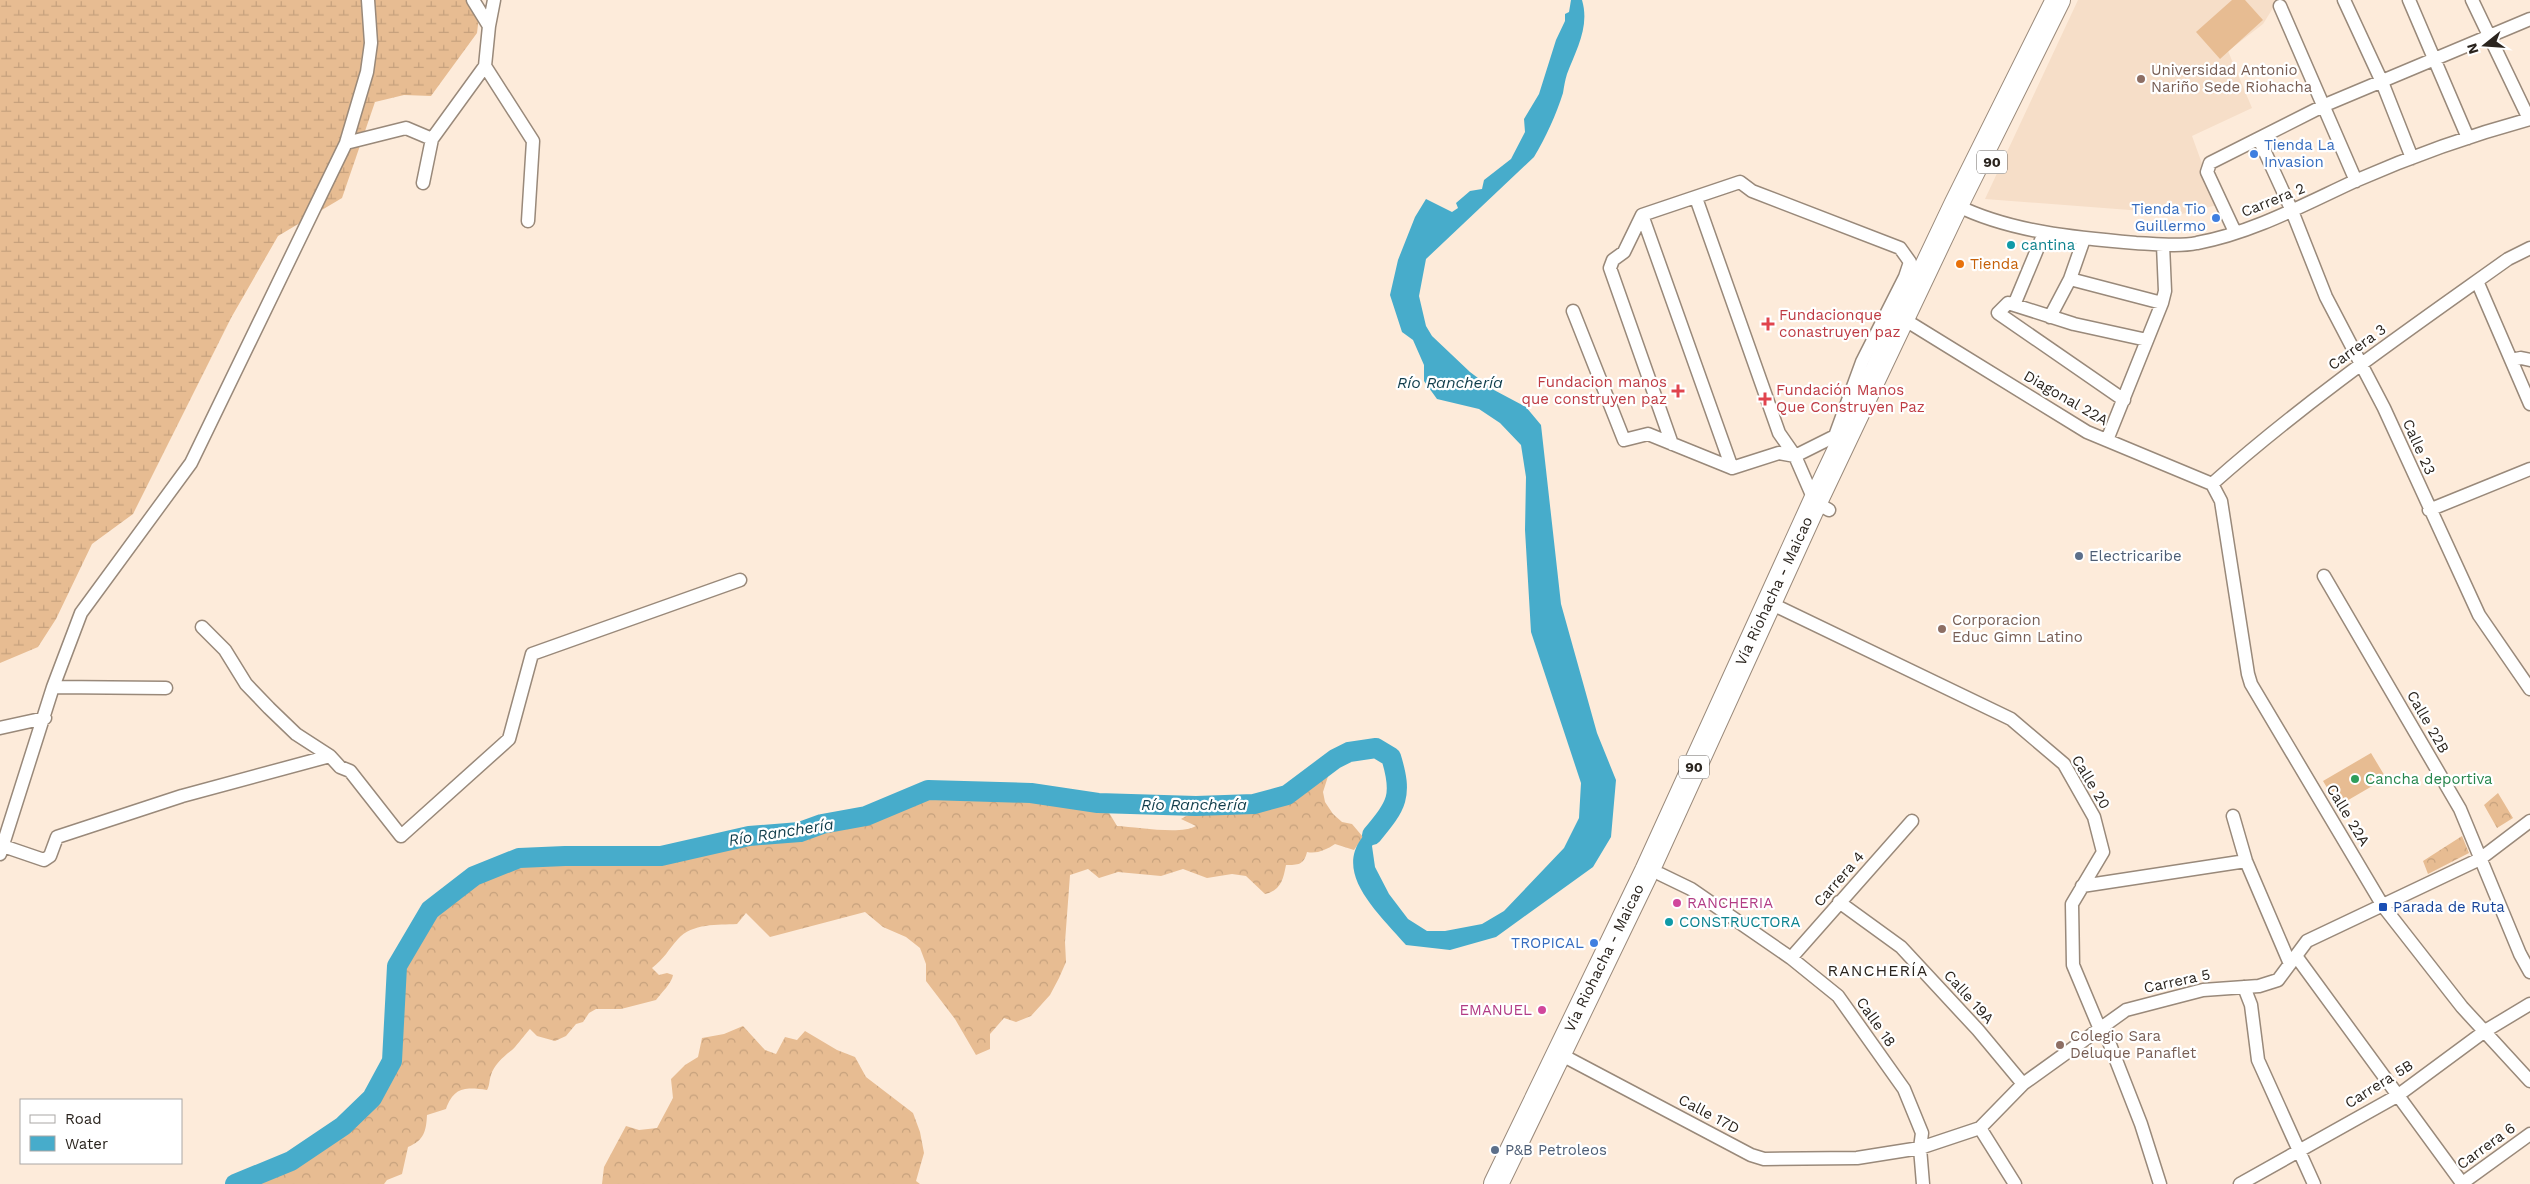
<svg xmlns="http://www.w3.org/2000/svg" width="2530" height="1184" viewBox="0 0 2530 1184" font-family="'Work Sans',sans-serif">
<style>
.built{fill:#f6dec8}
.grass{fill:#e7bc92}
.forest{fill:url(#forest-crowns)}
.wetland{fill:url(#wetland-marsh)}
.water{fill:#47accb}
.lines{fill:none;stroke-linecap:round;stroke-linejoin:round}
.river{stroke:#47accb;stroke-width:20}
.street-casing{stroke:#99897a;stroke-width:15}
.highway-casing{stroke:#99897a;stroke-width:26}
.street{stroke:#fff;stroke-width:12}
.highway{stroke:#fff;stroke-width:24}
.education-dot{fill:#8d6e63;stroke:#fff;stroke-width:2}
.shop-dot{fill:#3f7fe0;stroke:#fff;stroke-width:2}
.culture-dot{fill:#0f9aa8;stroke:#fff;stroke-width:2}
.food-dot{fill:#e8710a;stroke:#fff;stroke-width:2}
.health-dot{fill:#e0444e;stroke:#fff;stroke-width:2}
.service-dot{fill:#5c6f8a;stroke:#fff;stroke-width:2}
.leisure-dot{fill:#2e9e5b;stroke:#fff;stroke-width:2}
.hotel-dot{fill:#d1479c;stroke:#fff;stroke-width:2}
.transit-dot{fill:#1a4fb4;stroke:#fff;stroke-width:2}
.labels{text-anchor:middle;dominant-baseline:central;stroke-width:4.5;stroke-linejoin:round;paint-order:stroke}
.shield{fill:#fff;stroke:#6a6662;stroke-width:1}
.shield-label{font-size:14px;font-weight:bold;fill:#2a241e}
.education-label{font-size:15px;fill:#785e54;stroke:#fff;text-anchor:start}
.shop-label{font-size:15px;fill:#366cbe;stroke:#fff;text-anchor:end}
.street-label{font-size:15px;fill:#2a241e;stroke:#fff}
.culture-label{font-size:15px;fill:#0d838f;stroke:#fff;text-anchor:start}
.food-label{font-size:15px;fill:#c56008;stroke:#fff;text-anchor:start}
.health-label{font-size:15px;fill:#be3a42;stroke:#fff;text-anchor:start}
.service-label{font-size:15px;fill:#4e5e75;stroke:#fff;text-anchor:start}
.leisure-label{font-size:15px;fill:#27864d;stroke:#fff;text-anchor:start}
.hotel-label{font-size:15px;fill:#b23c85;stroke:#fff;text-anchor:start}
.transit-label{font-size:15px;fill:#164399;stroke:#fff;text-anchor:start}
.water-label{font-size:16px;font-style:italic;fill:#113e4c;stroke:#fff}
.neighbourhood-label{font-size:16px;letter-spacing:1px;fill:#2a241e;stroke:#fff}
</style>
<defs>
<pattern id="forest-crowns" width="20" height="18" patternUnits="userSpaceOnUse" patternTransform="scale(1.25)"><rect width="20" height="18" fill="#e7bc92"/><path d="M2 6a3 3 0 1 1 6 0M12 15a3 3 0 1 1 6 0" fill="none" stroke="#c6a17d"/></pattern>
<pattern id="wetland-marsh" width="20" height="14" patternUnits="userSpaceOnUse" patternTransform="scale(1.25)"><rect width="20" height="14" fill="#e7bc92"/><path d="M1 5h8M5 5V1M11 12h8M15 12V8" fill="none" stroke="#c6a17d"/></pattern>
</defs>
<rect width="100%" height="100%" fill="#fdebda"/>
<!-- built -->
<path class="built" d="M2078,0h200l-15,24 -35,27 24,57 -60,28 25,69 -35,9 -197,-15z"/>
<!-- grass -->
<path class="grass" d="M2232,0h13l18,20 -43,39 -24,-27z
M2371,753l15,25 -48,28 -15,-25z"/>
<!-- forest -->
<path class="forest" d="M1327,766l3,4 -7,22 2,10 8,12 9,8 10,2 11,13 -9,13 -19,-6c-9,6 -18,10 -28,8 -3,13 -9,13 -21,13 -3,15 -5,25 -21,29l-19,-18 -14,-2 -25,4 -24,-9 -22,7 -43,-4 -19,6 -11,-9 -18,6 -5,67 1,20 -7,16 -9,17 -19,21 -15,6 -12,-4 -14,16v15l-14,6 -21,-36 -29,-38v-17l-6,-16 -14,-11 -23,-10 -18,-15 -95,25 -24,-24 -9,11c-19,1 -45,-1 -59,15 -10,11 -13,19 -26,29l7,7 8,-2 6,2c-1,8 -12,18 -17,25l-35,9h-25l-7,4 -6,9 -7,2 -10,12 -11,5 -18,-5 -7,-7c-4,4 -15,19 -18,21 -8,6 -18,15 -21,25 -2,5 -1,10 -4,15 -22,-3 -33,-3 -41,19l-19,6c-1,17 -3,25 -19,32l-6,27 -15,6 -3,4h-149l56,-23 52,-35 29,-28 20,-37 5,-95 33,-56 44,-34 45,-18 46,-2h96l88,-20 51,-4 20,-7 42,-8 66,-27 103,3 67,10 10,8 9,15c19,1 65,9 79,0l-15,-7c11,-6 22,-11 34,-10 4,0 7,3 11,3 18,1 39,2 53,-9l-1,-5 11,-4z
M2498,793l15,25 -16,10 -13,-23z
M2462,836l7,17 -41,21 -5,-13z
M743,1026l22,24 11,4 9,-17 12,3 8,-9 32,19 18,7 11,20 47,36 7,19 4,21 -8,28 4,3h-318l2,-17 22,-41 13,4 18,-2 16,-30 -2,-19 14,-14 13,-8 4,-19 22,-4z"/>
<!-- wetland -->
<path class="wetland" d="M0,0h481l-4,33 -46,63 -27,-1 -29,7 -33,96 -64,38 -47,82 -98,196 -41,30 -36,75 -18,28 -38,16z"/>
<!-- water -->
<path class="water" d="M1571,0h11c8,27 -6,50 -15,74 -2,6 -3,13 -4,19 -7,22 -17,44 -29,64l-108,102 -7,37 7,30 6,10 38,36 24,18 32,17 15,18 20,179 36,129 19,47 -5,57 -18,30 -97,70 -46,13 -44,-5c-38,-43 -88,-87 -17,-130l-7,17 -10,14 3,21 14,27 19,25 19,12h18l37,-7 22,-13 60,-63 15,-30 2,-35 -50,-151 -6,-102 1,-53 -5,-32 -21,-22 -21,-14 -42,-10 -13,-18v-16l-11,-25 -11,-8 -12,-37 8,-35 17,-43 11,-18 26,13 6,-4 -2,-5 14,-12 12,-2 2,-9 27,-21 14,-27 -1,-13 15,-25 17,-54 9,-19v-7l4,-2z"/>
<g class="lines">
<!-- river -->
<path class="river" d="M235,1184l56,-23 52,-35 29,-28 20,-37 5,-95 33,-56 44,-34 45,-18 46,-2h96l88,-20 51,-4 22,-8 44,-8 62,-26 103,3 67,10 98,3 58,-2 33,-9 48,-36 14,-7 27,-4 15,9c12,39 6,48 -19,78"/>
<!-- street casing -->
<g class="street-casing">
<path id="street" d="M2344,0l38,82 30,76
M2409,0l59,138
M2472,0l57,119
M2280,6l76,175
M489,26l5,-26
M485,66l48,75 -5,80
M2259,139l33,72 34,86 58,111 95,207 51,74
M346,143l60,-15 26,11
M423,183l9,-44 53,-73 4,-40 -16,-26
M1956,205c54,27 121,33 180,38 20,1 42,4 61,0 55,-10 108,-39 158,-62 57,-25 116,-46 175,-62
M1642,215l90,253
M2235,232l-28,-60 3,-9 115,-58 205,-86
M2070,279l92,24
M2477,281l53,123
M2014,305l30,-72
M1573,311l51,129 24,-6 84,34 47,-15 16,3 20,46 14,8
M2050,317l20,-38 14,-40
M1902,318l185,114 125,52 9,17 27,173 3,10 132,222 79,101 68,74
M2511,360l10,-2 9,2
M2124,400l-126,-87 10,-10 66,21 73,16
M2107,440l55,-137 3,-12 -2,-46
M1672,444l-62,-176 3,-8 11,-8 18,-37 98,-33 12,9 148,57 10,14 -5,15 -43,85 -27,74 -40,20 -16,-23 -83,-235
M2212,484c93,-83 195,-153 296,-225l22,-11
M2429,510l101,-41
M2324,576l136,233 60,145 10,18
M1770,603l241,116 53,45 30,53 9,35 -31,52 1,61 26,62 8,10 34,87 19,60
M202,627l23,23 21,34 23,24 27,26 34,22
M53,687l113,1
M0,728l45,-10
M2233,816l13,45 44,103
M3,846l41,14 6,-4 7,-19 125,-41 148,-40 10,11 10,4 51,65 108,-97 23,-85 208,-74
M0,854l53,-167 28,-74 110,-150 155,-320 21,-71 4,-29 -3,-43
M1660,874l31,15 100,69 47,38 66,93 18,44 -2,15 3,36
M2082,886l164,-25
M1839,902l62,45 77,83 45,54
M2296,956l166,227
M1791,958l121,-137
M2244,987l7,18 7,55 56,124
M1558,1053l193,102 13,4 93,-1 63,-10 60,-20 43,-44 103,-74 77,-20 56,-4 19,-6 29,-39 173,-82 50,-38
M1980,1128l35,56
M2240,1184l157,-88 88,-65 45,-27
M2461,1184l69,-50"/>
</g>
<!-- highway casing -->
<g class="highway-casing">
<path id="highway" d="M1496,1184l151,-313 168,-369 141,-297 102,-205"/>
</g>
<!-- street -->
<use href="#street" class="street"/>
<!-- highway -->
<use href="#highway" class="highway"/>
</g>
<!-- markers -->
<g class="education-dot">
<circle cx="2141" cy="79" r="5"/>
<circle cx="1942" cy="629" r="5"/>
<circle cx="2060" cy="1045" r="5"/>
</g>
<g class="shop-dot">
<circle cx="2254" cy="154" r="5"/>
<circle cx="2216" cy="218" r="5"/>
<circle cx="1594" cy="943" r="5"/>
</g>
<g class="culture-dot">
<circle cx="2011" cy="245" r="5"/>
<circle cx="1669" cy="922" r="5"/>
</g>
<circle class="food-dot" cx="1960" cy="264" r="5"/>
<g class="health-dot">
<path d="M1765.5 316.5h5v5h5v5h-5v5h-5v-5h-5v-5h5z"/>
<path d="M1675.5 383.5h5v5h5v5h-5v5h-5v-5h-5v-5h5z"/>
<path d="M1762.5 391.5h5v5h5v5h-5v5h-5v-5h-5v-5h5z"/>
</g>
<g class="service-dot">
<circle cx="2079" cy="556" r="5"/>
<circle cx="1495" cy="1150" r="5"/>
</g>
<circle class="leisure-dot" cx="2355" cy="779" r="5"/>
<g class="hotel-dot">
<circle cx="1677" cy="903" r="5"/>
<circle cx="1542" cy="1010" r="5"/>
</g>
<rect class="transit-dot" x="2378" y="902" width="10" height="10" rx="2.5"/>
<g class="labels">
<!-- shield labels -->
<g class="shield">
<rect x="1977" y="150.5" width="30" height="23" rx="4"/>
<rect x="1679" y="755.5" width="30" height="23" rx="4"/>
</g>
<g class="shield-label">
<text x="1992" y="162">90</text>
<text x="1694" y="767">90</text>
</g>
<!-- education labels -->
<g class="education-label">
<text x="2151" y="70">Universidad Antonio<tspan x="2151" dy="17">Nariño Sede Riohacha</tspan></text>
<text x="1952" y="620">Corporacion<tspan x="1952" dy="17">Educ Gimn Latino</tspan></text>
<text x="2070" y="1036">Colegio Sara<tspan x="2070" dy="17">Deluque Panaflet</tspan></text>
</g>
<!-- shop labels -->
<g class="shop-label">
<text x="2264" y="145" text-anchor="start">Tienda La<tspan x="2264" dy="17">Invasion</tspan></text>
<text x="2206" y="209">Tienda Tio<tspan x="2206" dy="17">Guillermo</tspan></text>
<text x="1584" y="943">TROPICAL</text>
</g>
<!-- street labels -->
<g class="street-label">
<text transform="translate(2273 200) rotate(-22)">Carrera 2</text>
<text transform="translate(2357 347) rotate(-36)">Carrera 3</text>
<text transform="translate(2066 398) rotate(30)">Diagonal 22A</text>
<text transform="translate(2419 447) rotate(66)">Calle 23</text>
<text transform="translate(1774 591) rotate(-65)">Vía Riohacha - Maicao</text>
<text transform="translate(2428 722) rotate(60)">Calle 22B</text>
<text transform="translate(2091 782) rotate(59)">Calle 20</text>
<text transform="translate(2348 815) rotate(59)">Calle 22A</text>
<text transform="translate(1839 879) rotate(-49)">Carrera 4</text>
<text transform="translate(1604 958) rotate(-64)">Vía Riohacha - Maicao</text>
<text transform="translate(2177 981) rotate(-12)">Carrera 5</text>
<text transform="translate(1969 997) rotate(48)">Calle 19A</text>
<text transform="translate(1876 1022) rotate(55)">Calle 18</text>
<text transform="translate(2379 1084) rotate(-32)">Carrera 5B</text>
<text transform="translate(1709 1114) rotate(28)">Calle 17D</text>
<text transform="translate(2486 1146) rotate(-36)">Carrera 6</text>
</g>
<!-- culture labels -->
<g class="culture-label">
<text x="2021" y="245">cantina</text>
<text x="1679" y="922">CONSTRUCTORA</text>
</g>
<!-- food labels -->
<g class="food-label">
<text x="1970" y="264">Tienda</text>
</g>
<!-- health labels -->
<g class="health-label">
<text x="1779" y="315">Fundacionque<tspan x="1779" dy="17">conastruyen paz</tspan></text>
<text x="1667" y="382" text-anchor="end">Fundacion manos<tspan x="1667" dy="17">que construyen paz</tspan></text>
<text x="1776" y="390">Fundación Manos<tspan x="1776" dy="17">Que Construyen Paz</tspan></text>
</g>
<!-- service labels -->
<g class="service-label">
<text x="2089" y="556">Electricaribe</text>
<text x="1505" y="1150">P&amp;B Petroleos</text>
</g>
<!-- leisure labels -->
<g class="leisure-label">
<text x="2365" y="779">Cancha deportiva</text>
</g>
<!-- hotel labels -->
<g class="hotel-label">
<text x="1687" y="903">RANCHERIA</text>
<text x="1532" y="1010" text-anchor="end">EMANUEL</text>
</g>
<!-- transit labels -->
<g class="transit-label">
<text x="2393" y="907">Parada de Ruta</text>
</g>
<!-- water labels -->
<g class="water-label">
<text x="1450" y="382">Río Ranchería</text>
<text x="1194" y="804">Río Ranchería</text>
<text transform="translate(781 832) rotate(-9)">Río Ranchería</text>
</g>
<!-- neighbourhood labels -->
<g class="neighbourhood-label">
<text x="1878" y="970">RANCHERÍA</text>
</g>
</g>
<!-- legend -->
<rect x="20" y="1099" width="162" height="65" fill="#ffffff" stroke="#aaa7a5"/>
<rect x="30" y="1115" width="25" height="8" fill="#ffffff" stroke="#aaa7a5"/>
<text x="65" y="1124" font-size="15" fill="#2a241e">Road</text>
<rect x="30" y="1136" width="25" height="15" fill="#47accb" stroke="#aaa7a5"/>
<text x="65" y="1149" font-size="15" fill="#2a241e">Water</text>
<!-- north arrow -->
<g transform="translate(2485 45) rotate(253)" stroke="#ffffff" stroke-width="4" paint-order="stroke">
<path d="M0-4L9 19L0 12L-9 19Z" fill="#2a241e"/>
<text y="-8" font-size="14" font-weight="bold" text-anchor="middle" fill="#2a241e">N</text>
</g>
</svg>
